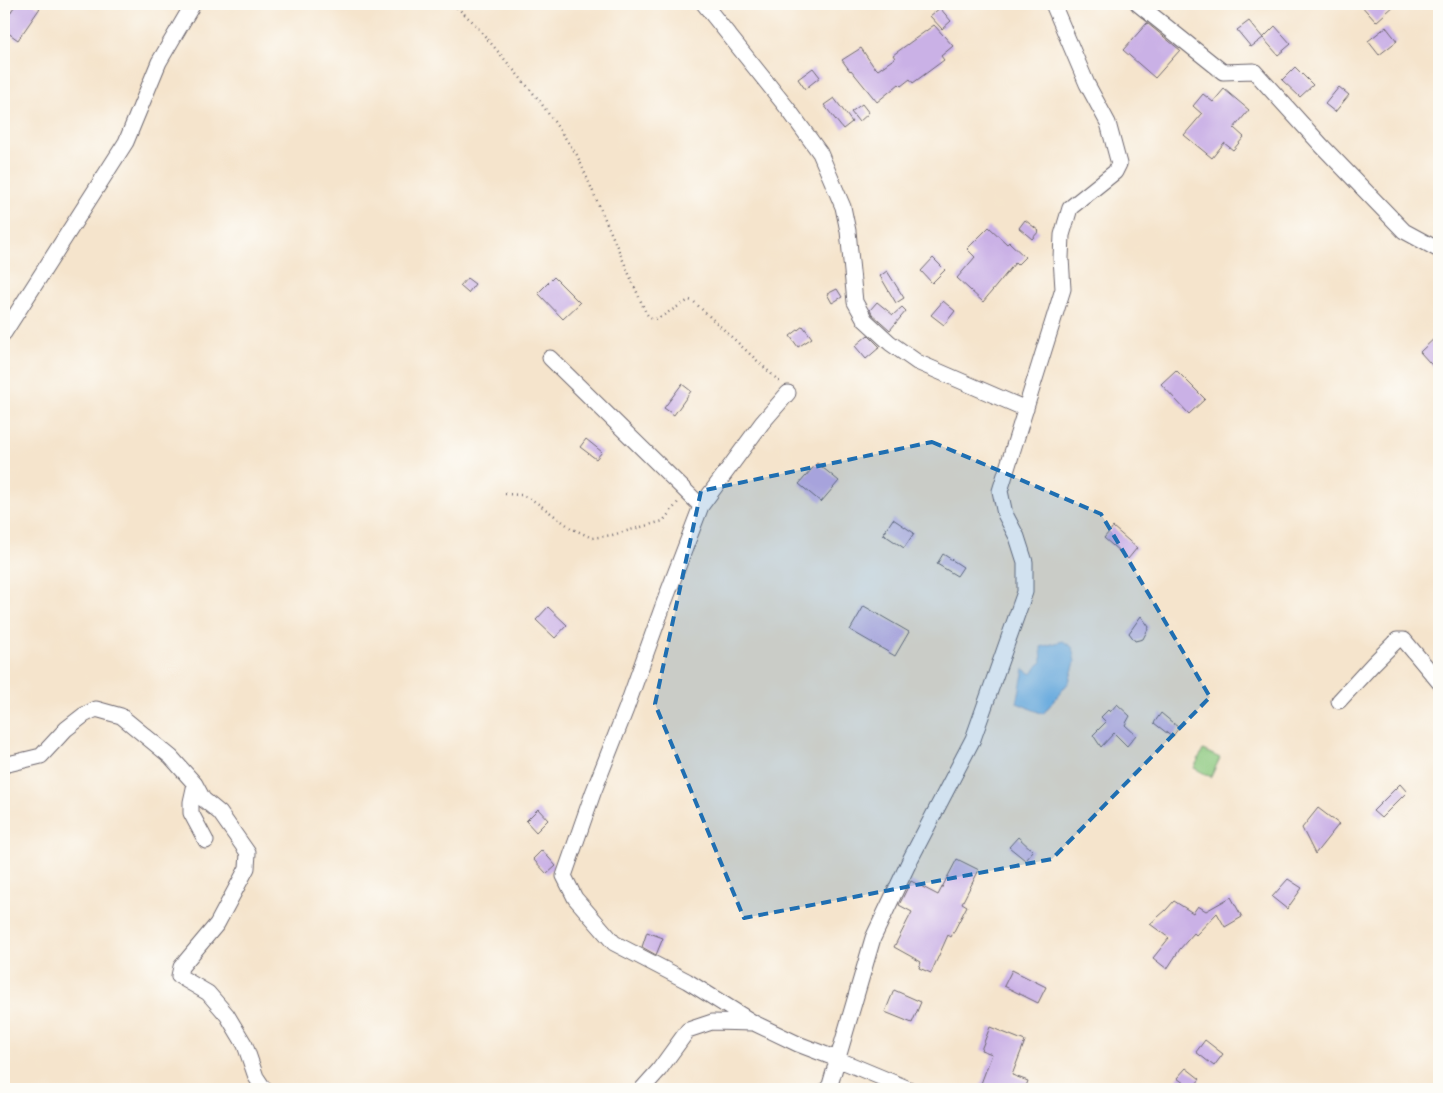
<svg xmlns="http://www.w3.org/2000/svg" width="1443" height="1093" viewBox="0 0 1443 1093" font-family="Vollkorn,serif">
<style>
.green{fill:#8bc87e;stroke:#56755c}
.water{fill:#72b6e8;stroke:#4a6c92}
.building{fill:#cab1e6}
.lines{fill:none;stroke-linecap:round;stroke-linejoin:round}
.street-casing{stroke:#6c666e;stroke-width:17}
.path{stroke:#6c666e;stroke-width:2.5;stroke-dasharray:1 4;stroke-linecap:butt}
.street{stroke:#fff;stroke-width:15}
.marked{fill:#1f6fb2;fill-opacity:0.2;stroke:#1f6fb2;stroke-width:4;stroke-dasharray:10 6;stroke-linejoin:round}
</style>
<rect width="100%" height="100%" fill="#fdfcf7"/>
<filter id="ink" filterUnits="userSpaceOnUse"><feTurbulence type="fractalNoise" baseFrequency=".02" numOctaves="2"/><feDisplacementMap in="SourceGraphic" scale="10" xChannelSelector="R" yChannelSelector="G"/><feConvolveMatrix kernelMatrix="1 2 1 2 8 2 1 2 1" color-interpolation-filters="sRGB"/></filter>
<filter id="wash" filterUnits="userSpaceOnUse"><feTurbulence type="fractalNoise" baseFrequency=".0096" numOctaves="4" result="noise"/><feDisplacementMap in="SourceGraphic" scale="20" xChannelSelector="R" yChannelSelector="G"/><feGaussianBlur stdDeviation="1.12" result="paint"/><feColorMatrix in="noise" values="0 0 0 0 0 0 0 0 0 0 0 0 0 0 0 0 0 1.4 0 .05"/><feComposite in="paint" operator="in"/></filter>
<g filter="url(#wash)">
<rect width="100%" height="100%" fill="#f5e4cc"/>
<!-- green -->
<path class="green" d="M1203,750l17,8 -9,19 -17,-9z"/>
<!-- water -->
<path class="water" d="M1063,641l9,6 3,15 -6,20 -26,32 -26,-11 7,-34 8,5 6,-9 4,-3 -1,-15z"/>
<g id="blocks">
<!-- building -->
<path class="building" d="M16,4h17l7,4 -22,32 -14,-10v-8z
M1360,4h36l-20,18z
M940,8l11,13 -9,8 -12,-13z
M1249,21l14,17 -12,9 -14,-17z
M1147,23l33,27 -25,28 -32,-28z
M934,25l19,21 -12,10 3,4 -31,23 -3,-4 -9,7 -2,-2 -22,18 -26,-32 -1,1 -8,-11 19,-12 13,19h1l3,3 17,-12 -2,-3z
M1275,26l16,18 -13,11 -15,-17z
M1386,27l11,14 -18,14 -11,-14z
M1295,67l18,18 -13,12 -18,-17z
M813,68l7,9 -15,12 -7,-10z
M1339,87l10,8 -14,17 -10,-8z
M1224,89l25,21 -15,18 10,9 -11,13 -9,-7 -12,15 -28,-23 18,-21 -9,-8 10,-12 10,8z
M834,98l18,24 -9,7 -19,-24z
M862,104l7,9 -10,9 -8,-10z
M1025,220l14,11 -7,8 -13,-11z
M989,227l18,17 2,-2 16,15 -8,8 -2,-2 -32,39 -26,-24 18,-21 -8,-8z
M933,258l12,12 -13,13 -11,-12z
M887,271l17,27 -8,5 -16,-27z
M554,277l26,26 -17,16 -25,-26z
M467,278l8,6 -7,9 -8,-7z
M837,289l5,8 -10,6 -5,-9z
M943,301l12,10 -11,14 -13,-10z
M877,302l16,13 9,-8 4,4 -16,19 -18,-16 -2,-4z
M803,326l9,12 -14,9 -8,-11z
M1439,334v39l-19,-21z
M868,335l12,12 -14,12 -11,-13z
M1176,370l29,29 -16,15 -28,-30z
M682,384l9,7 -17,24 -10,-7z
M586,439l16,13 -6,7 -16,-12z
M817,463l22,18 -18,21 -22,-18z
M893,519l21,14 -10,15 -21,-14z
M1113,527l24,21 -9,11 -24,-21z
M943,554l20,13 -6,9 -20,-12z
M864,606l45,26 -14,24 -45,-26z
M548,607l19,18 -12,13 -19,-18z
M1141,616l8,11 -6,12 -8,2 -6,-8z
M1117,704l13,12 -5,9 11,10 -9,11 -13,-13 -13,14 -8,-12 13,-13 -5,-5 7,-7 2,2z
M1161,713l18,15 -7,9 -18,-14z
M1400,784l7,8 -26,26 -8,-7z
M1318,808l21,16 -24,30 -13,-26z
M538,809l10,11 -12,12 -10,-11z
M1018,837l15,14 -8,9 -16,-13z
M542,850l14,16 -9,8 -14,-15z
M957,859l22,11 -17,33 5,3 -16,31 -3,-2 -17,38 -12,-5 2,-6 -27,-15 18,-35 -13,-7 12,-24 27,14z
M1288,879l14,9 -15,21 -15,-12z
M1231,897l11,20 -17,10 -8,-14 -21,22 -2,-2 -14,16 -13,20 -14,-11 16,-20 -19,-14 16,-14 8,-9 19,12 5,-7 8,5z
M647,932l16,6 -7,17 -14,-8z
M1012,970l34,17 -8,16 -34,-17z
M894,990l27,12 -9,21 -27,-11z
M990,1027l35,14 -13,34 16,6 -3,8h-46l13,-35 -11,-4z
M1205,1040l18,14 -9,12 -18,-14z
M1186,1068l14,11 -8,10 -15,-11z"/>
</g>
</g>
<g filter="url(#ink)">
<use href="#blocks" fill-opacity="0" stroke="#6c666e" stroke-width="1"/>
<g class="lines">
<!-- street casing -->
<g class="street-casing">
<path id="street" d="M704,4l84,105 32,44 23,54 5,24 7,71 10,18 25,23 27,19 109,47
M1138,4l85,68 31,-1 68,75 82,85 35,19
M4,333l122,-191 33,-80 34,-58
M550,358l151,148
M788,393l-26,30 -61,83 -37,97 -38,106 -33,84 -29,83 11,22 39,45 73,38 67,42 44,21 39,15 72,30
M1339,701l34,-37 24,-24h7l35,42
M4,765l37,-9 25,-27 18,-14 12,-6 25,7 50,41 24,27 8,15 17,14 28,40 -1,15 -30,56 -36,43 -2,9 29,17 19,22 18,30 11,32 8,12
M195,784l-4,18v11l15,28
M642,1089l17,-19 29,-40 24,-8 41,1
M827,1089l3,-4 43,-147 38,-80 62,-119 52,-147v-30l-8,-25 -12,-23 -5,-23 63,-202 -2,-31 1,-23 8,-27 45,-36 4,-8 -11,-41 -21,-39 -34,-80"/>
</g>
<!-- path -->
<path class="path" d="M453,4l20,18 66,78 38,55 69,158 4,5 7,1 32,-19 4,1 87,81
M505,494l17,1 14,7 35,26 21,10 20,-3 51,-14 16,-20"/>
<!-- street -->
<use href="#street" class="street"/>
</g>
</g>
<!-- marked area -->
<path class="marked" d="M932,442l169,72 109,183 -158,162 -308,59 -89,-214 46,-213z"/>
<!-- margin -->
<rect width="1443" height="1093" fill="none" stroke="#fdfcf7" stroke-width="20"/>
</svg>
